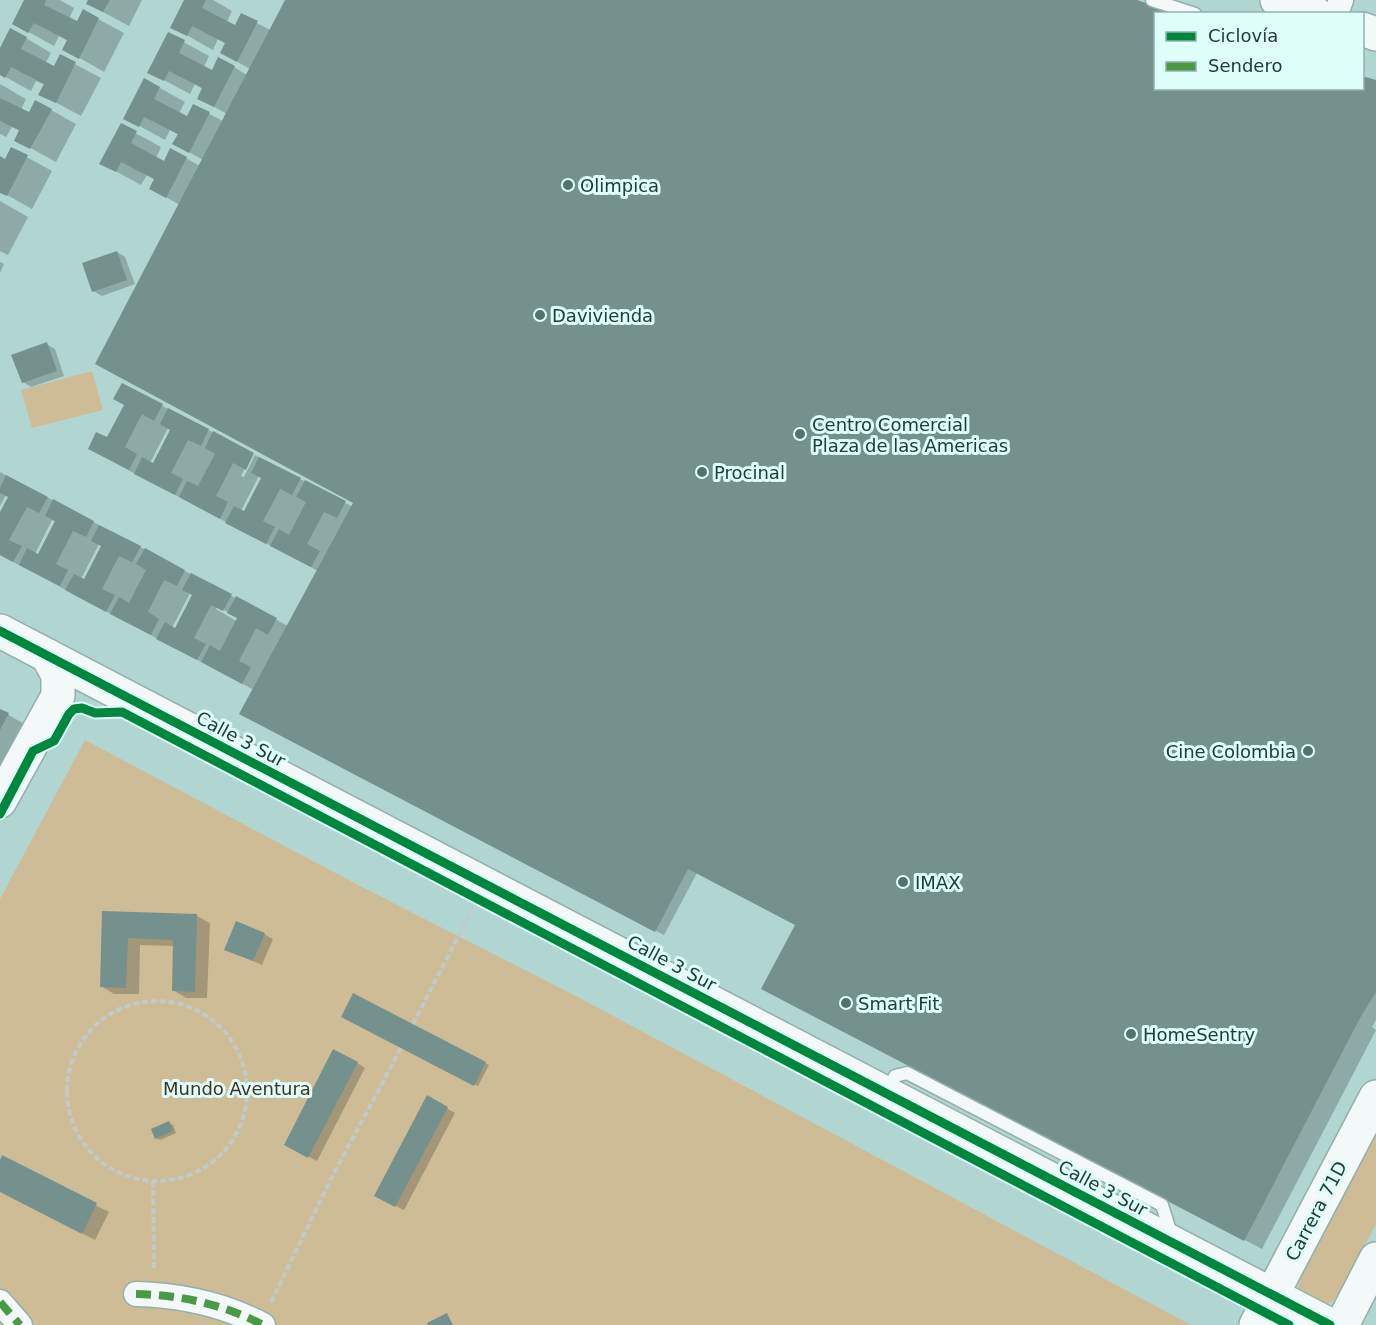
<svg xmlns="http://www.w3.org/2000/svg" width="1376" height="1325" viewBox="0 0 1376 1325" font-family="'DejaVu Sans',sans-serif">
<style>
.green{fill:#cebc97}
.shadow{fill:#0003;fill-rule:evenodd}
.building{fill:#74918d}
.lines{fill:none;stroke-linecap:round;stroke-linejoin:round}
.lane-casing{stroke:#92b0ac;stroke-width:15}
.street-casing{stroke:#92b0ac;stroke-width:27}
.secondary-casing{stroke:#92b0ac;stroke-width:36}
.path{stroke:#c0cbc9;stroke-width:4;stroke-dasharray:6 3;stroke-linecap:butt}
.lane{stroke:#f3f9f8;stroke-width:12}
.street{stroke:#f3f9f8;stroke-width:24}
.secondary{stroke:#f3f9f8;stroke-width:33}
.quiet{stroke:#4a9a44;stroke-width:8;stroke-dasharray:15 8;stroke-linecap:butt}
.cycleway-casing{stroke:#defef9;stroke-width:13}
.cycleway{stroke:#00873e;stroke-width:9}
.poi-dot{fill:#53726e;stroke:#defef9;stroke-width:2}
.labels{text-anchor:middle;dominant-baseline:central;stroke-width:6;stroke-linejoin:round;paint-order:stroke}
.poi-label{font-size:18px;fill:#213c39;stroke:#defef9;text-anchor:start}
.street-label{font-size:18px;fill:#213c39;stroke:#defef9}
.park-label{font-size:18px;fill:#443220;stroke:#defef9}
</style>
<rect width="100%" height="100%" fill="#b1d5d0"/>
<!-- green -->
<path class="green" d="M92,371l11,39 -71,18 -11,-38z
M85,740l273,145 216,110 617,330h-1191v-426z
M1376,1132v92l-39,74 -11,7 -23,-7 -5,-12 2,-9z"/>
<!-- shadow -->
<path class="shadow" d="M26,0h34l14,8 -5,11 8,4 6,-12 41,22 -20,39 -40,-23 4,-8 -9,-5 -5,10 -40,-22z
M90,0h52l-13,26 -41,-22z
M186,0h27l19,11 -5,11 8,5 22,-4 13,7 16,-30h847l40,14h-17v74h206l14,-6v938l-4,7 4,3 -114,219 -481,-251 15,-73 -99,-52 -33,62 -415,-217 5,-28 -254,-135v-39l10,-19 -4,-2 -6,11v-34l288,154 30,-55 -203,-108 -8,-24 19,-35 -3,-19 129,68 -11,23 3,1 11,-22 98,52 2,-4 -175,-298 -29,-16 5,-9 -9,-5 -6,10 -40,-22 20,-38 40,22 -5,11 9,5 21,-5 14,8 3,-6 -29,-16 5,-9 -9,-5 -5,10 -40,-22 35,-30 25,14 -6,11 9,5 6,-12 29,15 4,-7 -28,-16 4,-9 -8,-5 -5,10 -41,-22 20,-38 40,22 -5,11 9,5 21,-5 13,8 3,-6 -28,-16 5,-9 -9,-5 -5,11 -41,-23zM168,428l4,2 -18,35 -4,-2zM259,476l4,3 -19,34 -3,-2zM52,520l4,2 -18,34 -3,-2zM99,544l4,2 -18,35 -4,-2zM190,593l4,2 -18,35 -4,-2zM217,606l21,12v4l-22,-13z
M26,38l25,15 -6,11 9,4 6,-12 41,22 -20,38 -41,-22 5,-9 -9,-4 -5,10 -31,-17v-23z
M0,84l26,15 -5,11 8,4 22,-4 25,14 -20,38 -40,-22 5,-9 -9,-4 -6,10 -6,-3z
M12,149l40,22 -20,38 -32,-18v-33l6,3z
M0,201l28,16 -20,38 -8,-4z
M117,252l8,5 10,27 -33,12 -9,-5z
M0,262l4,2 -4,9z
M46,344l9,5 9,27 -33,11 -8,-5z
M0,710l33,19 -33,62z
M104,912l93,4 13,7 -3,75h-21l-13,-8 1,-44 -34,-1 -1,49h-25l-13,-8z
M264,934l9,5 -11,26 -29,-13z
M354,995l135,70 -11,21 -135,-70z
M357,1063l8,5 -48,93 -23,-12z
M427,1097l28,16 -51,97 -20,-10z
M169,1123l4,2 3,8 -16,7 -4,-2z
M3,1157l106,55 -14,28 -95,-49v-28z"/>
<!-- building -->
<path class="building" d="M24,0h22l-2,5 33,16 6,-12 16,9 -20,41 -17,-9 5,-10 -33,-17 -6,10 -16,-9z
M88,0h22l-7,12 -17,-8z
M184,0h22l-4,8 33,17 6,-12 17,8 -21,41 -17,-9 5,-10 -33,-17 -5,10 -17,-8z
M285,0h852l39,13 -20,1v74h206v-12l14,4v912l-16,26 -116,223 -483,-252 34,-64 -107,-56 -33,63 -416,-218 114,-211 -258,-139z
M10,28l17,9 -6,12 33,17 6,-12 16,8 -20,41 -18,-8 6,-11 -33,-17 -6,11 -5,-3v-27z
M168,32l17,8 -6,13 33,17 6,-13 17,9 -21,41 -17,-8 5,-11 -33,-17 -5,10 -17,-8z
M144,78l16,9 -6,12 33,17 6,-12 17,8 -21,41 -17,-9 6,-10 -34,-17 -5,10 -16,-8z
M0,98l29,14 6,-12 17,9 -22,40 -16,-8 5,-11 -19,-9z
M121,123l16,8 -6,12 33,18 6,-13 17,9 -21,41 -17,-9 5,-10 -33,-17 -5,10 -17,-8z
M11,147l17,8 -21,41 -7,-3v-37l5,3z
M117,251l10,29 -35,12 -10,-29z
M47,342l10,29 -35,12 -11,-28z
M122,383l41,21 -9,17 -12,-7 -17,33 12,7 -8,16 -41,-21 8,-17 11,5 17,-32 -11,-6z
M168,408l41,21 -8,17 -13,-6 -17,33 12,6 -8,16 -41,-21 8,-17 11,6 17,-33 -10,-6z
M213,431l41,22 -8,17 -13,-7 -17,33 12,6 -8,17 -41,-22 8,-16 11,5 17,-32 -10,-6z
M259,457l42,21 -9,17 -12,-6 -17,32 12,6 -9,17 -41,-21 9,-17 10,5 17,-33 -10,-5z
M6,475l42,22 -9,16 -12,-6 -18,33 13,6 -9,16 -13,-7v-43l8,-15 -8,-4v-5z
M305,480l41,21 -9,17 -13,-6 -17,32 13,7 -9,16 -41,-21 9,-17 10,6 17,-33 -10,-5z
M53,499l41,22 -8,16 -13,-6 -17,33 12,6 -8,16 -41,-21 8,-17 11,6 17,-33 -10,-5z
M99,525l42,21 -9,16 -13,-6 -17,33 13,6 -9,17 -41,-22 9,-16 10,5 17,-33 -10,-5z
M145,548l40,22 -8,16 -13,-6 -16,32 11,7 -8,16 -41,-21 9,-17 10,6 17,-33 -10,-6z
M191,573l41,21 -9,17 -12,-6 -17,33 12,6 -9,16 -41,-21 9,-17 10,6 17,-33 -10,-5z
M236,596l41,22 -9,17 -12,-7 -17,33 12,6 -9,17 -41,-22 9,-17 10,6 17,-33 -10,-5z
M0,709l9,4 -9,17z
M102,911l95,3 -2,78 -23,-1 1,-51 -45,-2 -2,50 -26,-1z
M236,921l29,12 -12,28 -29,-11z
M353,993l133,69 -12,24 -133,-69z
M333,1049l25,13 -50,96 -24,-13z
M427,1095l21,12 -53,100 -21,-11z
M169,1121l4,10 -18,8 -4,-10z
M2,1155l95,48 -15,31 -82,-42v-32z
M447,1313l6,12h-25l-1,-2z"/>
<g class="lines">
<!-- lane casing -->
<g class="lane-casing">
<path id="lane" d="M1152,0l43,14
M886,1093l9,-17 12,-3 255,132 10,32"/>
</g>
<!-- street casing -->
<g class="street-casing">
<path id="street" d="M1336,14l5,-14
M136,1294c44,1 87,10 127,31
M0,1302l20,23"/>
</g>
<!-- secondary casing -->
<g class="secondary-casing">
<path id="secondary" d="M1277,0l39,14
M1362,29l14,5
M0,631l1330,694
M0,801l58,-105v-21l-11,-20
M1256,1325l120,-228
M1342,1325l34,-66"/>
</g>
<!-- path -->
<path class="path" d="M67 1091a90 90 0 1 1 180 0a90 90 0 1 1-180 0Z
M413,1024l59,-114
M153,1181l1,89
M271,1302l62,-127 68,-127"/>
<!-- lane -->
<use href="#lane" class="lane"/>
<!-- street -->
<use href="#street" class="street"/>
<!-- secondary -->
<use href="#secondary" class="secondary"/>
<!-- quiet -->
<path class="quiet" d="M136,1294c44,1 87,10 127,31
M0,1302l20,23"/>
<!-- cycleway casing -->
<g class="cycleway-casing">
<path id="cycleway" d="M0,631l1330,694
M0,814l33,-63 21,-10 15,-27 5,-5 8,-1 13,5 27,-1 1167,613"/>
</g>
<!-- cycleway -->
<use href="#cycleway" class="cycleway"/>
</g>
<!-- markers -->
<g class="poi-dot">
<circle cx="568" cy="185" r="6"/>
<circle cx="540" cy="315" r="6"/>
<circle cx="800" cy="434" r="6"/>
<circle cx="702" cy="472" r="6"/>
<circle cx="1308" cy="751" r="6"/>
<circle cx="903" cy="882" r="6"/>
<circle cx="846" cy="1003" r="6"/>
<circle cx="1131" cy="1034" r="6"/>
</g>
<g class="labels">
<!-- poi labels -->
<g class="poi-label">
<text x="580" y="185">Olimpica</text>
<text x="552" y="315">Davivienda</text>
<text x="812" y="424">Centro Comercial<tspan x="812" dy="21">Plaza de las Americas</tspan></text>
<text x="714" y="472">Procinal</text>
<text x="1296" y="751" text-anchor="end">Cine Colombia</text>
<text x="915" y="882">IMAX</text>
<text x="858" y="1003">Smart Fit</text>
<text x="1143" y="1034">HomeSentry</text>
</g>
<!-- street labels -->
<g class="street-label">
<text transform="translate(241 739) rotate(28)">Calle 3 Sur</text>
<text transform="translate(672 963) rotate(28)">Calle 3 Sur</text>
<text transform="translate(1103 1188) rotate(28)">Calle 3 Sur</text>
<text transform="translate(1316 1211) rotate(-62)">Carrera 71D</text>
</g>
<!-- park labels -->
<g class="park-label">
<text x="237" y="1088">Mundo Aventura</text>
</g>
</g>
<!-- legend -->
<rect x="1154" y="12" width="210" height="78" fill="#defef9" stroke="#92b0ac" stroke-width="1.5"/>
<rect x="1166" y="32" width="30" height="9" fill="#00873e" stroke="#92b0ac" stroke-width="1.5"/>
<text x="1208" y="42" font-size="18" fill="#213c39">Ciclovía</text>
<rect x="1166" y="62" width="30" height="9" fill="#4a9a44" stroke="#92b0ac" stroke-width="1.5"/>
<text x="1208" y="72" font-size="18" fill="#213c39">Sendero</text>
</svg>
